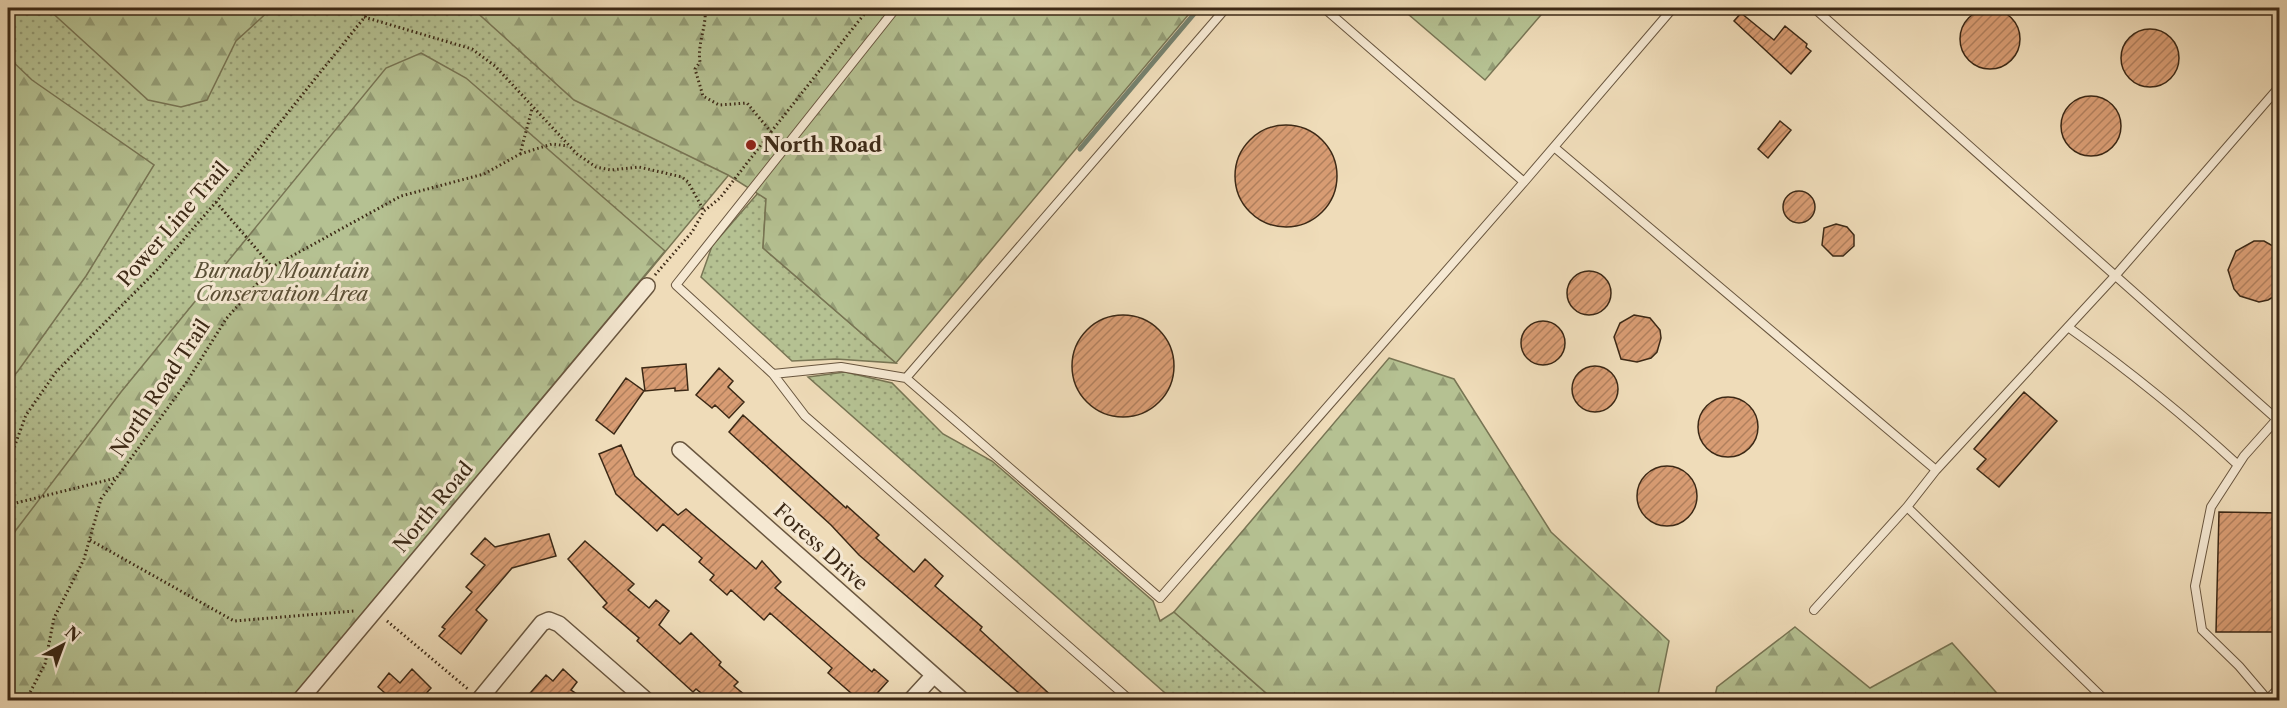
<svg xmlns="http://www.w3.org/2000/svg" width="2287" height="708" viewBox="0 0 2287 708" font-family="'Libre Caslon Text',serif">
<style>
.green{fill:url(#green-dots);stroke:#787554;stroke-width:1.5}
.forest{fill:url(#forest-firs);stroke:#787554;stroke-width:1.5}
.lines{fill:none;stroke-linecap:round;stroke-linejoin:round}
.stream{stroke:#75816e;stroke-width:5}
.building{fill:url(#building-hatch);stroke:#3c2916;stroke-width:1.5}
.lane-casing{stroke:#69563f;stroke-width:10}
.street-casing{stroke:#69563f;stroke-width:18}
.path{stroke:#3c2916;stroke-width:3;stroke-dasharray:1.5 3;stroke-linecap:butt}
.lane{stroke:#f5e8d2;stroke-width:8}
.street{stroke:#f5e8d2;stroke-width:15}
.poi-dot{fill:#8f2418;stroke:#f5e8d2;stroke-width:2}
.labels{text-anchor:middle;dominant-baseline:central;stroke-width:6;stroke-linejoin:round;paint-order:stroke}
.poi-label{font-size:20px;font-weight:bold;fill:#3c2916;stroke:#f5e8d2;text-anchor:start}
.street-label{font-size:20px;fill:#3c2916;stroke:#f5e8d2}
.park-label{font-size:20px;font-style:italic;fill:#5a4f35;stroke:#f5e8d2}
</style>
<defs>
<pattern id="green-dots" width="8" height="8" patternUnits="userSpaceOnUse" patternTransform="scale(1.5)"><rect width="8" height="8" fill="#b5c192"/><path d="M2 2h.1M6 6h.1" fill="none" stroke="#949d76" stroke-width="1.8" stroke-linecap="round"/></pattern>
<pattern id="forest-firs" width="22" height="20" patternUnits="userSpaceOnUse" patternTransform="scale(1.5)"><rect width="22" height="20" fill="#b5c192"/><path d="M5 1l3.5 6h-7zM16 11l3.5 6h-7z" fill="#949d76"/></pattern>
<pattern id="building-hatch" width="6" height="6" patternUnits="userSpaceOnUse" patternTransform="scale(1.5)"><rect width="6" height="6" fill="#d89c73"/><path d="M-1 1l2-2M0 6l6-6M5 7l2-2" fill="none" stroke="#b07f5d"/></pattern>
</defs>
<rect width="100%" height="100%" fill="#efdcb9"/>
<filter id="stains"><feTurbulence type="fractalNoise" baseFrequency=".00333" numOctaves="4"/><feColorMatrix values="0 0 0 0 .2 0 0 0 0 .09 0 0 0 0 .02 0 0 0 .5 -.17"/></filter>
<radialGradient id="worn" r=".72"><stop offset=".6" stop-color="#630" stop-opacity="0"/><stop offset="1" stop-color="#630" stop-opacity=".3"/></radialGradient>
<!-- green -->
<path class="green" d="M8,8h859l-573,692h-286z
M758,193l8,6 -3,49 133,115 -60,-4 -44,2 -91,-84 11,-31z
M845,372l47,11 51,51 49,27 161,140 7,20 14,-9 100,88h-101l-365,-323z"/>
<!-- forest -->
<path class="forest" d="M47,8h225l-36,33 -29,59 -26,7 -33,-7z
M472,8h722l-298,355 -133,-115 3,-49 -38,-24 -154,-75z
M1401,8h146l-62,72z
M421,53l45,25 199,173 -375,449h-282v-156l8,-14 105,-138 265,-324z
M8,57l24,23 122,85 -68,111 -68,95 -10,12z
M1389,358l65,21 97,153 118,109 -12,59h-383l-100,-88z
M1795,627l75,61 82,-45 51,57h-289l3,-13z"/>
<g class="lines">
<!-- stream -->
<path class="stream" d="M1080,149l119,-141"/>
</g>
<!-- building -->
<path class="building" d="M1960 39a30 30 0 1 1 60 0a30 30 0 1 1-60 0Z
M1741,13l33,27 11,-14 22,18 -1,3 5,4 -20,23 -57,-53z
M2121 58a29 29 0 1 1 58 0a29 29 0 1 1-58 0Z
M2061 126a30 30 0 1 1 60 0a30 30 0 1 1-60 0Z
M1780,121l11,9 -23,28 -10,-9z
M1235 176a51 51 0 1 1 102 0a51 51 0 1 1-102 0Z
M1783 207a16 16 0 1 1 32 0a16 16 0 1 1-32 0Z
M1836,224l11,3 7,8v11l-11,10h-10l-11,-11 2,-17z
M2254,241h10l16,9v43l-12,7 -9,2 -19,-6 -6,-7 -6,-19 8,-19z
M1567 293a22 22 0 1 1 44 0a22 22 0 1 1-44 0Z
M1072 366a51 51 0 1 1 102 0a51 51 0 1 1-102 0Z
M1634,315l16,3 10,12 1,8 -4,14 -6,6 -14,4 -16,-3 -7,-22 6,-14z
M1521 343a22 22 0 1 1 44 0a22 22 0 1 1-44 0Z
M686,364l2,26 -13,1v-3l-30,3 -3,-23z
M1572 389a23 23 0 1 1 46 0a23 23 0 1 1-46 0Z
M719,368l14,13 -5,6 16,15 -15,16 -14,-13 -3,3 -16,-13z
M626,378l18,13 -30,43 -18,-14z
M2024,392l33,29 -58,66 -22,-18 9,-10 -12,-10z
M1698 427a30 30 0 1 1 60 0a30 30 0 1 1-60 0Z
M743,415l103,93 1,-2 32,29 -3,3 38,34 11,-13 18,17 -8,10 47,41 -2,3 76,70h-29l-168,-145 -28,-30 -102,-93z
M621,445l14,31 43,39 8,-6 70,60 6,-8 19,21 -6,6 97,84 2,-3 14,12 -17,19h-12l-31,-27 4,-5 -62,-55 -6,7 -33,-30 -4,5 -17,-15 4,-5 -15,-13 3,-4 -39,-34 -6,7 -41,-37 -17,-40z
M1637 496a30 30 0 1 1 60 0a30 30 0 1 1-60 0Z
M2219,512l61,1 -5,119h-59z
M549,534l7,22 -44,12 -36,42 11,10 -26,34 -22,-18 6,-7 -3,-2 30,-35 -6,-5 19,-22 -14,-11 14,-16 10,9z
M585,541l49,43 -6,6 21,18 7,-8 13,11 -10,14 21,19 11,-11 30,29 -2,3 19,17 -4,4 17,14h-41l-14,-11 -3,3 -56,-51 2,-3 -36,-31 4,-4 -39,-44z
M412,669l19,19 -11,12h-27l-15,-13 11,-14 11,10z
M563,669l14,13 -6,8 15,10h-62l22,-25 7,6z"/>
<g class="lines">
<!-- lane casing -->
<g class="lane-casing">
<path id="lane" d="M896,8l-220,277 97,89 68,-7 65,11 320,-370
M1324,8l200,174
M1814,8l466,414
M1554,147l382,323 179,-194 165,-190
M2068,327c60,43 116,88 170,138
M773,374l32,42 325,284
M906,378l254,220 364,-416 149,-174
M1936,470l-29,37 198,193
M1814,610l93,-103
M2267,700l13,-13
M2268,700l-29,-34 -37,-36 -7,-44 16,-79 33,-51 33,-37"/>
</g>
<!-- street casing -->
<g class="street-casing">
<path id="street" d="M680,450l282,250
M300,700l347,-414
M479,700l63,-77 7,-3 10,4 87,76
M911,700l22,-24"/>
</g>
<!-- path -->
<path class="path" d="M364,17l108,32 23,17 82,88 19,13 15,3 28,-3 43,10 6,5 16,29
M771,132l98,-124
M520,154l32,-10 16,2
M216,202l56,65
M655,275l37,-43 12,-21 16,-13 51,-66 -24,-29 -28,2 -16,-9 -8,-27 5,-7c-3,-18 7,-36 5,-54
M8,464l18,-49 30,-43 103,-104 57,-66 156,-194
M8,505l108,-27
M90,540l144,81 120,-10
M387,621l82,69
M26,700l19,-36 9,-46 30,-59 17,-60 85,-116 40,-64 46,-52 129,-71 83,-22 36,-20 12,-45"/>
<!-- lane -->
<use href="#lane" class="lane"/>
<!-- street -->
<use href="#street" class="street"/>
</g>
<!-- markers -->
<circle class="poi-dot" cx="751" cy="145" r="6"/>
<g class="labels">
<!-- poi labels -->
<g class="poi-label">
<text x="763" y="145">North Road</text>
</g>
<!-- street labels -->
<g class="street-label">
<text transform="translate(173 224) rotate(-49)">Power Line Trail</text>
<text transform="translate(160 388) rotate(-56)">North Road Trail</text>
<text transform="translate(433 507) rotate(-50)">North Road</text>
<text transform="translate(821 547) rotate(42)">Foress Drive</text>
</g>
<!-- park labels -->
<g class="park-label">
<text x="282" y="271">Burnaby Mountain<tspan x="282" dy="23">Conservation Area</tspan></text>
</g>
</g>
<!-- margin -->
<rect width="2287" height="708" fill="none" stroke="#efdcb9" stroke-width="30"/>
<rect x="9" y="9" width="2269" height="690" fill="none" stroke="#3c2916" stroke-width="3"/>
<rect x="15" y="15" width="2257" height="678" fill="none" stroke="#3c2916" stroke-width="1.5"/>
<!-- north arrow -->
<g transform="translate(63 645) rotate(41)" stroke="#f5e8d2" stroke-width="4.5" paint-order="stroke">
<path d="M0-4.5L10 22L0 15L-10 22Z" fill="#3c2916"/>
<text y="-9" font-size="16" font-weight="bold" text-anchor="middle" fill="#3c2916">N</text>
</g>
<rect width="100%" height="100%" filter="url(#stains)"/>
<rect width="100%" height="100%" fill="url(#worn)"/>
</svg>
